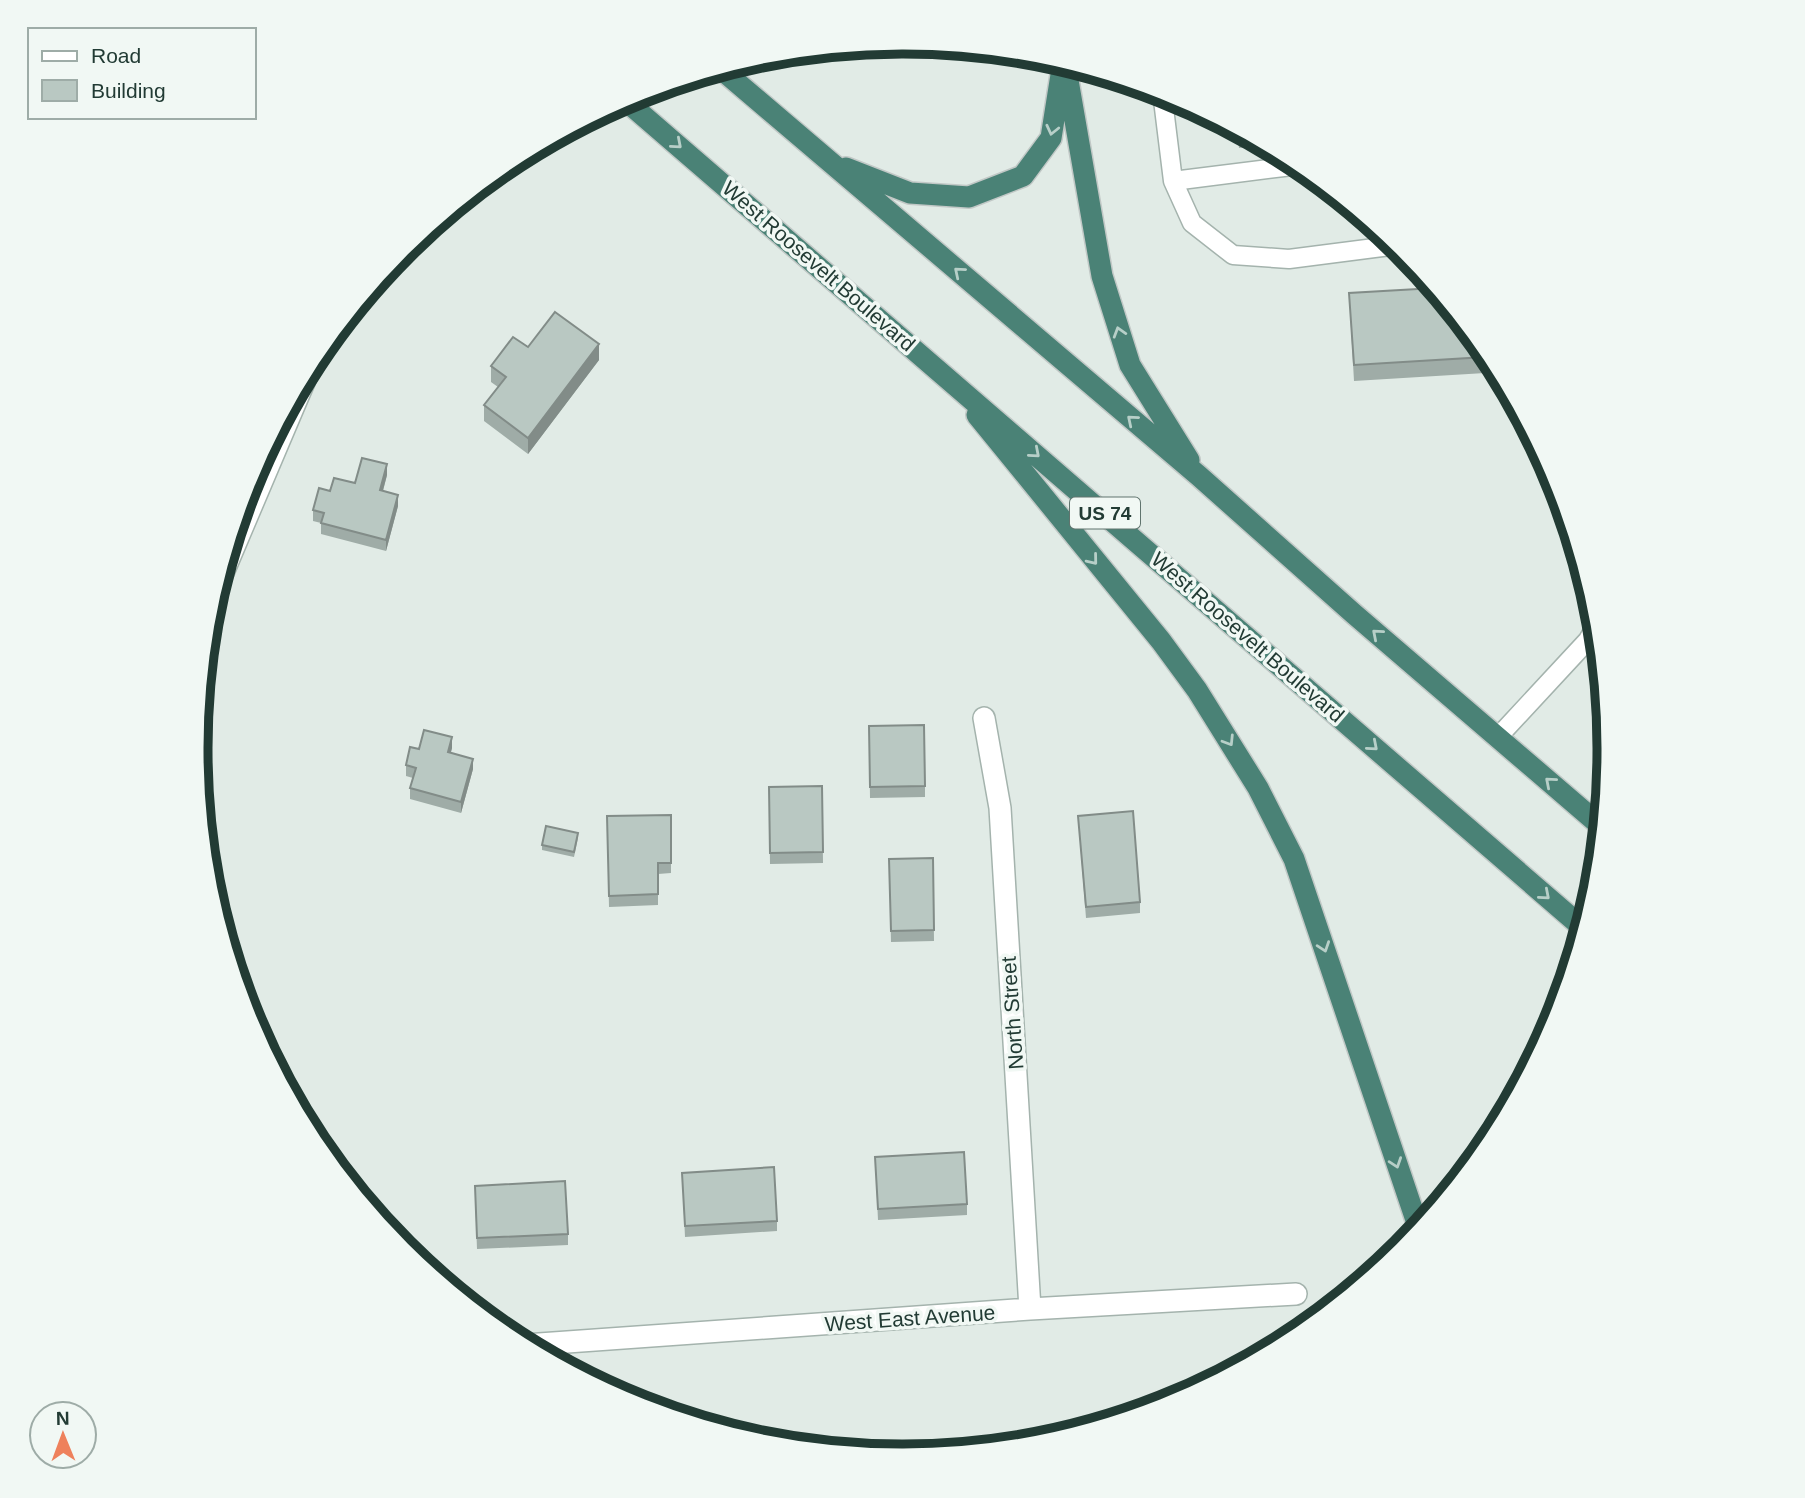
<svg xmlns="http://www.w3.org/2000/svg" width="1805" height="1498" viewBox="0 0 1805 1498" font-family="Arial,sans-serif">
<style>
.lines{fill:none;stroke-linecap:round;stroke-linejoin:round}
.service-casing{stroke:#a4b3ad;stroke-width:21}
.minor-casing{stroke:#a4b3ad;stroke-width:24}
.tertiary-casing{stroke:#a4b3ad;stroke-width:24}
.trunk-casing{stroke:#c1c8c6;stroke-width:24}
.service{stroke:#fff;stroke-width:18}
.minor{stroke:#fff;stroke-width:21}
.tertiary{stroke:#fff;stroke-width:21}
.trunk{stroke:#4a8276;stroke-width:21}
.wall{fill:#9faca7}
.shaded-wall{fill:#828c88}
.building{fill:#b9c8c2;stroke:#828c88;stroke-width:2}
.oneway{stroke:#b7cfc8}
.labels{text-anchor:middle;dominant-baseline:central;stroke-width:7;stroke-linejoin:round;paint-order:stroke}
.shield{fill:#f1f8f4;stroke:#60746e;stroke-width:2}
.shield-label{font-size:19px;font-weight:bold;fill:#223b34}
.street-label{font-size:21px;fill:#223b34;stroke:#f1f8f4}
.rim{fill:none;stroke:#223b34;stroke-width:9}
</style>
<rect width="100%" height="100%" fill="#e1ebe6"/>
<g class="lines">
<!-- service casing -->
<g class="service-casing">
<path id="service" d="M1162,92l11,89 119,-15 15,5
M1173,181l19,42 41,32 56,4 109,-14
M1588,640l9,-16
M1498,737l90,-97 12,10"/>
</g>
<!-- minor casing -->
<g class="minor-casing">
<path id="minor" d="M984,718l16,90 30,501
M525,1345l505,-36 266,-15"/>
</g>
<!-- tertiary casing -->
<g class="tertiary-casing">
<path id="tertiary" d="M214,594l102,-240"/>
</g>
<!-- trunk casing -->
<g class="trunk-casing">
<path id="trunk" d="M1065,63l37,213 28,89 59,95
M721,69l478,407 155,138 248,213
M625,100l958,828
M846,168l64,25 59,4 54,-21 28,-38 10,-63
M977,415l184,226 36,49 61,98 36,71 125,370"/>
</g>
<!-- service -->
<use href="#service" class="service"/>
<!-- minor -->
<use href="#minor" class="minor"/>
<!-- tertiary -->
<use href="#tertiary" class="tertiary"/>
<!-- trunk -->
<use href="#trunk" class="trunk"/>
</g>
<!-- wall -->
<path class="wall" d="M1237,130l28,15 -26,3z
M1349,293l135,56 1,24 -131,8z
M528,347l71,13 -71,94 -44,-33v-16l14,-18 -7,-5v-16z
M387,475l-4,16 15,15 -12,45 -65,-17v-11l-8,-2v-11l17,-19z
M869,726l56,60v11l-55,1z
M452,748l-1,4 22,17 -12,44 -51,-14v-11l3,-10 -7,-2v-11l13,-16z
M822,786l1,77 -53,1 -1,-77z
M671,815v58l-13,1v31l-49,2 -2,-91z
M1078,816l62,86v11l-54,5z
M578,838l-4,19 -32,-7v-5z
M933,858l1,83 -43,1 -2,-83z
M875,1157l92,47v11l-89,5z
M682,1173l95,48v10l-92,6z
M475,1196l93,38v11l-91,4z"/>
<!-- shaded-wall -->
<path class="shaded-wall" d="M599,344v16l-71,94v-16z
M387,464v11l-7,26v-11z
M398,495v11l-12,45v-11z
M452,737v11l-4,14v-10z
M473,759v10l-12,44v-11z"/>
<!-- building -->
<path class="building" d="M1435,288l49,61 1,8 -131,8 -5,-72z
M555,312l44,32 -71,94 -44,-33 22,-28 -15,-11 22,-29 15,10z
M362,458l25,6 -7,26 18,5 -12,45 -65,-17 3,-10 -11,-3 6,-22 11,3 4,-13 21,5z
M924,725l1,61 -55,1 -1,-61z
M424,730l28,7 -4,15 25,7 -12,43 -51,-14 6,-20 -10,-3 4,-18 9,2z
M822,786l1,66 -53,1 -1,-66z
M1133,811l7,91 -54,5 -8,-91z
M671,815v48h-13v31l-49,2 -2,-80z
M546,826l32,7 -4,19 -32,-7z
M933,858l1,72 -43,1 -2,-72z
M964,1152l3,52 -89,5 -3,-52z
M774,1167l3,54 -92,5 -3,-53z
M565,1181l3,53 -91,4 -2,-52z"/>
<!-- one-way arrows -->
<defs><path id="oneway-chevron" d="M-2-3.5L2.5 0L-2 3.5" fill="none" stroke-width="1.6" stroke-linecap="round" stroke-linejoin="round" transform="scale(1.75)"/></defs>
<g class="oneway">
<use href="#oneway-chevron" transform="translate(1052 130) rotate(103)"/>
<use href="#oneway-chevron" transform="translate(677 144) rotate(41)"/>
<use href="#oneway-chevron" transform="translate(959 272) rotate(-140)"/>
<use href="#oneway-chevron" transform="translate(1119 332) rotate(-107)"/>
<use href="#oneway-chevron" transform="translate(1132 420) rotate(-140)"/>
<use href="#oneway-chevron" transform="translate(1035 453) rotate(41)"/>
<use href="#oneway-chevron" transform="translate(1093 560) rotate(51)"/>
<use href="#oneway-chevron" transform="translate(1377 634) rotate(-139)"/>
<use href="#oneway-chevron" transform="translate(1229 741) rotate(58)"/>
<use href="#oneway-chevron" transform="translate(1373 746) rotate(41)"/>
<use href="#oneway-chevron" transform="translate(1550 782) rotate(-139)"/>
<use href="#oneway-chevron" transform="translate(1545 895) rotate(41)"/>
<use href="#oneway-chevron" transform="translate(1324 947) rotate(71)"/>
<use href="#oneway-chevron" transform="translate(1396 1163) rotate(71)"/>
</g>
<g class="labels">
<!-- shield labels -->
<rect class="shield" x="1070" y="497.5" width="70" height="31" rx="5"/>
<g class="shield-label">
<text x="1105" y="513">US 74</text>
</g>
<!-- street labels -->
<g class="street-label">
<text transform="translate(819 266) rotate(41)">West Roosevelt Boulevard</text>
<text transform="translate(1248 637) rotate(41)">West Roosevelt Boulevard</text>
<text transform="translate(1012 1013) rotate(-94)">North Street</text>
<text transform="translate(910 1318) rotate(-4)">West East Avenue</text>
</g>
</g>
<!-- crop -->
<path d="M0 0H1805V1498H0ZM902 54H903A694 694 0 0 1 1597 748V750A694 694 0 0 1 903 1444H902A694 694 0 0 1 208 750V748A694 694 0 0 1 902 54Z" fill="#f1f8f4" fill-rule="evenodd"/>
<path class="rim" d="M902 54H903A694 694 0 0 1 1597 748V750A694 694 0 0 1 903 1444H902A694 694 0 0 1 208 750V748A694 694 0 0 1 902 54Z"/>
<!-- legend -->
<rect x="28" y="28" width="228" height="91" fill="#f1f8f4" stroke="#9eaca7" stroke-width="2"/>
<rect x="42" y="51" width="35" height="10" fill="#ffffff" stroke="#9eaca7" stroke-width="2"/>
<text x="91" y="63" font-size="21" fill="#223b34">Road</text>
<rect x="42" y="80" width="35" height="21" fill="#b9c8c2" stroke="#9eaca7" stroke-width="2"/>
<text x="91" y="98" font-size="21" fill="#223b34">Building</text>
<!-- north arrow -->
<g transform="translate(63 1435) rotate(359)"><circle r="33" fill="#f1f8f4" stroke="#9eaca7" stroke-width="2"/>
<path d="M0-5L12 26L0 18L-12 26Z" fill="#ee815c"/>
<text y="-10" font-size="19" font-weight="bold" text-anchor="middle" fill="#223b34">N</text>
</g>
</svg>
